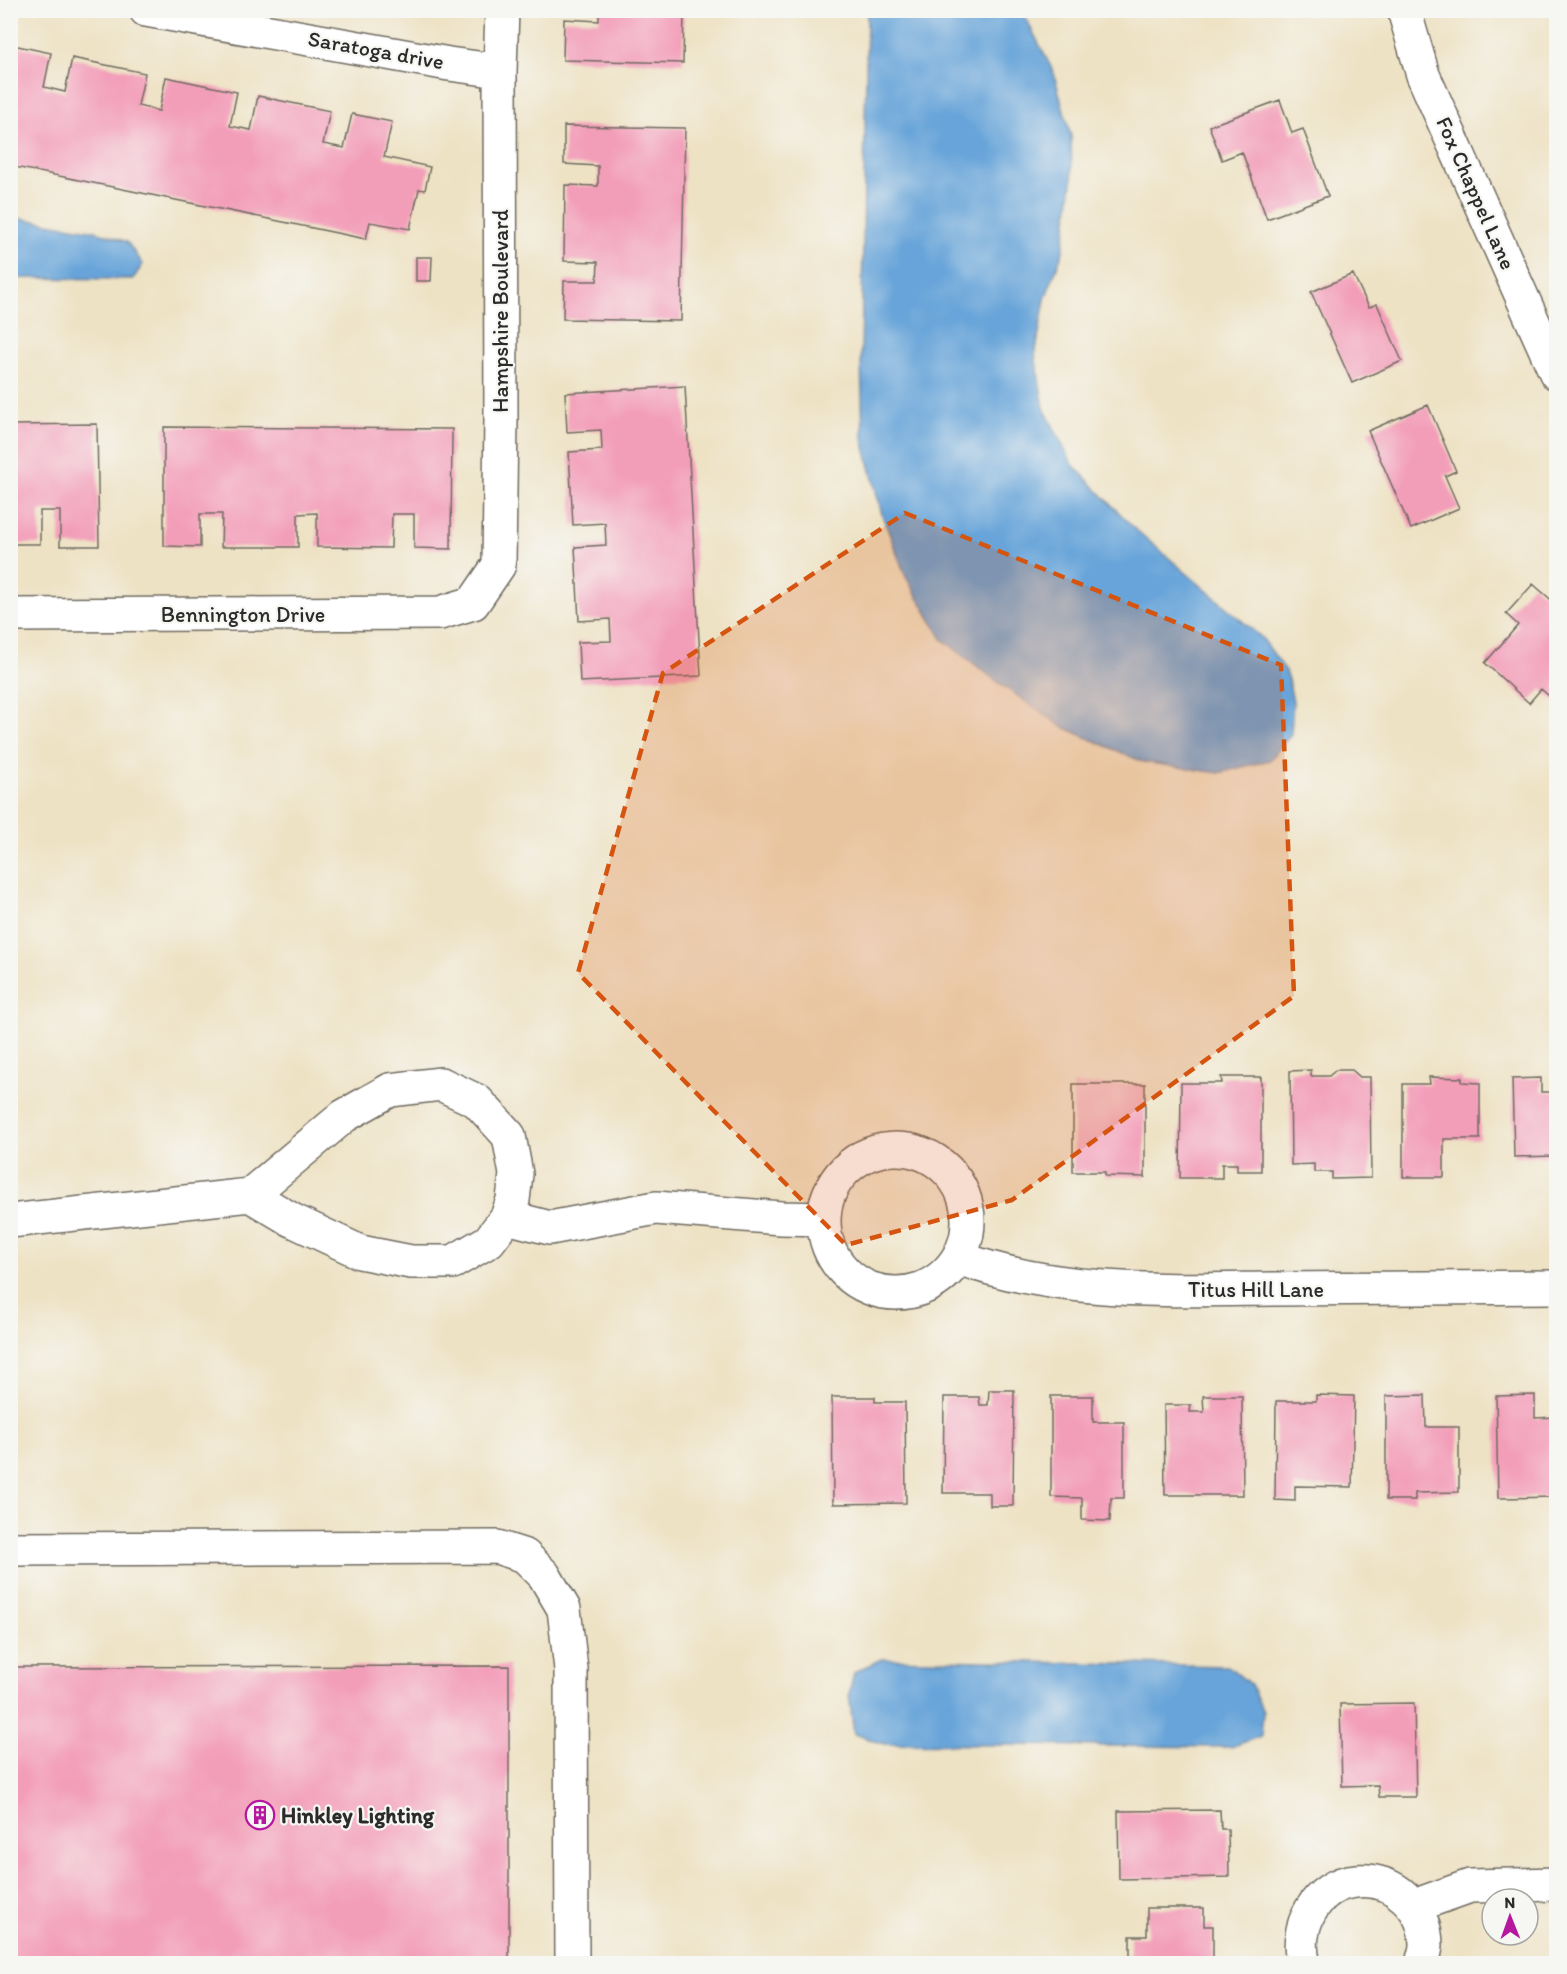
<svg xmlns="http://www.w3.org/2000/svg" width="1567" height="1974" viewBox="0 0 1567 1974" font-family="Itim,sans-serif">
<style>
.water{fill:#68a4d9;stroke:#4a6882;stroke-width:1.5}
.building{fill:#f39eb9}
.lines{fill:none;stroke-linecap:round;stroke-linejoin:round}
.minor-casing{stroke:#6f6b61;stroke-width:36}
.minor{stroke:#fff;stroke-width:33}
.marked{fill:#d5540f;fill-opacity:0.2;stroke:#d5540f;stroke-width:4.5;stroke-dasharray:12 8;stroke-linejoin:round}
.labels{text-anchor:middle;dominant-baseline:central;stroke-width:4.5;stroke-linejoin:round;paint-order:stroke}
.street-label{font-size:22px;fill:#2b2b2b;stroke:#f6f6f2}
.poi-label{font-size:22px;font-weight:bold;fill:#2b2b2b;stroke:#f6f6f2;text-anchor:start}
</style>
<rect width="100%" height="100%" fill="#f6f6f2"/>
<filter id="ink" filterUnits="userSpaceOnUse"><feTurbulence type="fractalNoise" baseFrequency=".0167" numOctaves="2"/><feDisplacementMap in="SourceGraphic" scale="12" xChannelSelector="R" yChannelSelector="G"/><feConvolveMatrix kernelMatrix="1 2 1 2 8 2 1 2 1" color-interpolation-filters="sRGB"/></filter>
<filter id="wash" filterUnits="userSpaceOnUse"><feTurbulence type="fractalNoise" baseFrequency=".008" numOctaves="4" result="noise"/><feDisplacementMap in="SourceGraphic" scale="24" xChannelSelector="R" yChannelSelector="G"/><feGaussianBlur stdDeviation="1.35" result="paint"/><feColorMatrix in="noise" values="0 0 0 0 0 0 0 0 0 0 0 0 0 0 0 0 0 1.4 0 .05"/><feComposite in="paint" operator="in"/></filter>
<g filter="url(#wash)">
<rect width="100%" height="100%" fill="#eee2c4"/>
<!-- water -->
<path class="water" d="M867,11h155l31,60 18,65 1,46 -9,69 -18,48 -10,57 9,52 28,56 62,64 128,110 24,33 7,30 -2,33 -21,26 -51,13 -76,-11 -80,-35 -63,-43 -58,-45 -36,-62 -24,-62 -19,-76 -2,-81z
M11,217l85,14 31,11 16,22 -10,15 -122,-1z
M881,1659l347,7 23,19 12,27 -2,24 -30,11 -347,-3 -30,-10 -5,-40 5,-21z"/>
<g id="blocks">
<!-- building -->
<path class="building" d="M599,10h85l-1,53 -120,-3 1,-41 35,2z
M13,45l38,8 -7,34 21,5 7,-34 73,15 -7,33 21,5 7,-34 71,15 -7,34 21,4 7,-34 72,15 -7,33 21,4 8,-34 40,8 -8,35 46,10 -5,23 -6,-1 -9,40 -40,-7 -4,17 -356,-73v-108z
M1280,100l12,33 11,-4 25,67 -61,23 -25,-67 -20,8 -13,-34z
M564,126l121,2 -4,193 -118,-2 1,-38h33l1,-19 -34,-1 1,-76 33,1v-20l-34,-2z
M416,257h16l-1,24h-15z
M1353,274l16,33 8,-3 25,57 -50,22 -41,-91z
M685,386l16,290 -121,6 -2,-40 33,-1 -1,-22 -31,2 -4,-74 31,-2 -1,-22 -32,2 -4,-73 33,-2 -1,-20 -34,2 -2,-39z
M1428,405l28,66 -11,5 14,32 -48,21 -43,-98z
M97,424l2,122h-39v-35h-20v33h-30v-119z
M164,427l288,2 -1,120 -37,-1v-34h-22l-1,34 -74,-1v-34l-19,1v33h-77l1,-33h-22v33l-36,-1z
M1533,584l23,20v15l-3,3 3,3v77l-15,-13 -12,14 -44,-40 33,-38 -12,-11z
M1311,1070v6h18l7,-6h16l8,7h10l1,101 -39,1v-7h-18v-8l-23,1 -1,-94z
M1221,1077h40v94h-24v-7h-15v14h-42l1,-95h41z
M1429,1077l33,1v4l18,1v56h-36v38h-41v-93h27z
M1541,1078v14h15v64l-42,1 -2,-78z
M1073,1084h72v93l-40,-1v-4h-32z
M989,1390h25l-1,116h-23v-13h-47l1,-96h35l1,8h8z
M1316,1395l38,1 -2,91 -57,-1v15l-20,-1 1,-99h40z
M1425,1395l1,32h33v65l-44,1v7h-29v-104z
M1535,1395v23l21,-1v80l-58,1 -2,-102z
M1051,1396h42v26h31v76h-13l-1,23 -28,-1v-22l-31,-1z
M1203,1396h39l1,99h-78l-1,-90h27l-1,7h14z
M832,1397h43v5h30l1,101 -73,1z
M509,1666v298h-499v-297z
M1414,1703l2,94h-37l-1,-12 -36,1 -2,-82z
M1220,1810l1,19h7l1,48 -110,2 -1,-68z
M1147,1908h57v18h9v38h-83v-28h17z"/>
</g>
</g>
<g filter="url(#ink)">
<use href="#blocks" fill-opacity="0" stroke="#6f6b61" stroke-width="1.5"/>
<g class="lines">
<!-- minor casing -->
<g class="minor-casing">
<path id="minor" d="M146,10l303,54 51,7
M1404,10l19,65 133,298
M10,615l430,-2 33,-10 26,-38 2,-146 -1,-348 2,-61
M824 1221a72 72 0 1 1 144 0a72 72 0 1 1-144 0Z
M507,1217l43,11 106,-20 125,10 43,1
M10,1221l240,-26 94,-79 46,-26 51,-6 36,17 32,35 7,38 -3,26 -6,17 -18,24 -36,21h-42l-51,-10 -68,-32 -42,-25
M959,1258c100,37 210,32 315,31 94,0 188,-1 282,-2
M10,1549l487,-2 28,9 19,19 20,34 7,60 1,295
M1414,1906l56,-20 86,-2
M1304,1964c-11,-36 12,-80 52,-83 38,-4 70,27 70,64 0,6 -3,13 -4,19"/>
</g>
<!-- minor -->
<use href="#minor" class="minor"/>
</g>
</g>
<!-- marked area -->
<path class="marked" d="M905,513l376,152 13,331 -282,204 -166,45 -268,-272 85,-300z"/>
<!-- icons -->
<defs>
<g id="building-ring" transform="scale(1.5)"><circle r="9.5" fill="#f6f6f2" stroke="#b5179e" stroke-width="1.5"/><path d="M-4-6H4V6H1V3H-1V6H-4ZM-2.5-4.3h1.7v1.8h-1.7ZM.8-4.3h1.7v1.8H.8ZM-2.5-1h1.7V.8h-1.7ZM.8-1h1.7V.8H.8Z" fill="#b5179e"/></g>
</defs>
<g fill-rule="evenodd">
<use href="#building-ring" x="260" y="1815"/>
</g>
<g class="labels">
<!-- street labels -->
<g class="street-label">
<text transform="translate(376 50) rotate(10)">Saratoga drive</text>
<text transform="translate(1476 193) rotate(66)">Fox Chappel Lane</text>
<text transform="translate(500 311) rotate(-90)">Hampshire Boulevard</text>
<text x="243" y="614">Bennington Drive</text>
<text x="1256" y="1289">Titus Hill Lane</text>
</g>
<!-- poi labels -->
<g class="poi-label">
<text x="281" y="1815">Hinkley Lighting</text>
</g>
</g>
<!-- margin -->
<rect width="1567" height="1974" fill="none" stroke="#f6f6f2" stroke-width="36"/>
<!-- north arrow -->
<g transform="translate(1510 1917) rotate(359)"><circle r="28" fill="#f6f6f2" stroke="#a5a5a2" stroke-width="1.5"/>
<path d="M0-4.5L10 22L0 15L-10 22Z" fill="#b5179e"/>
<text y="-9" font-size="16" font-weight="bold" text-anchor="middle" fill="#2b2b2b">N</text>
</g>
</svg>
